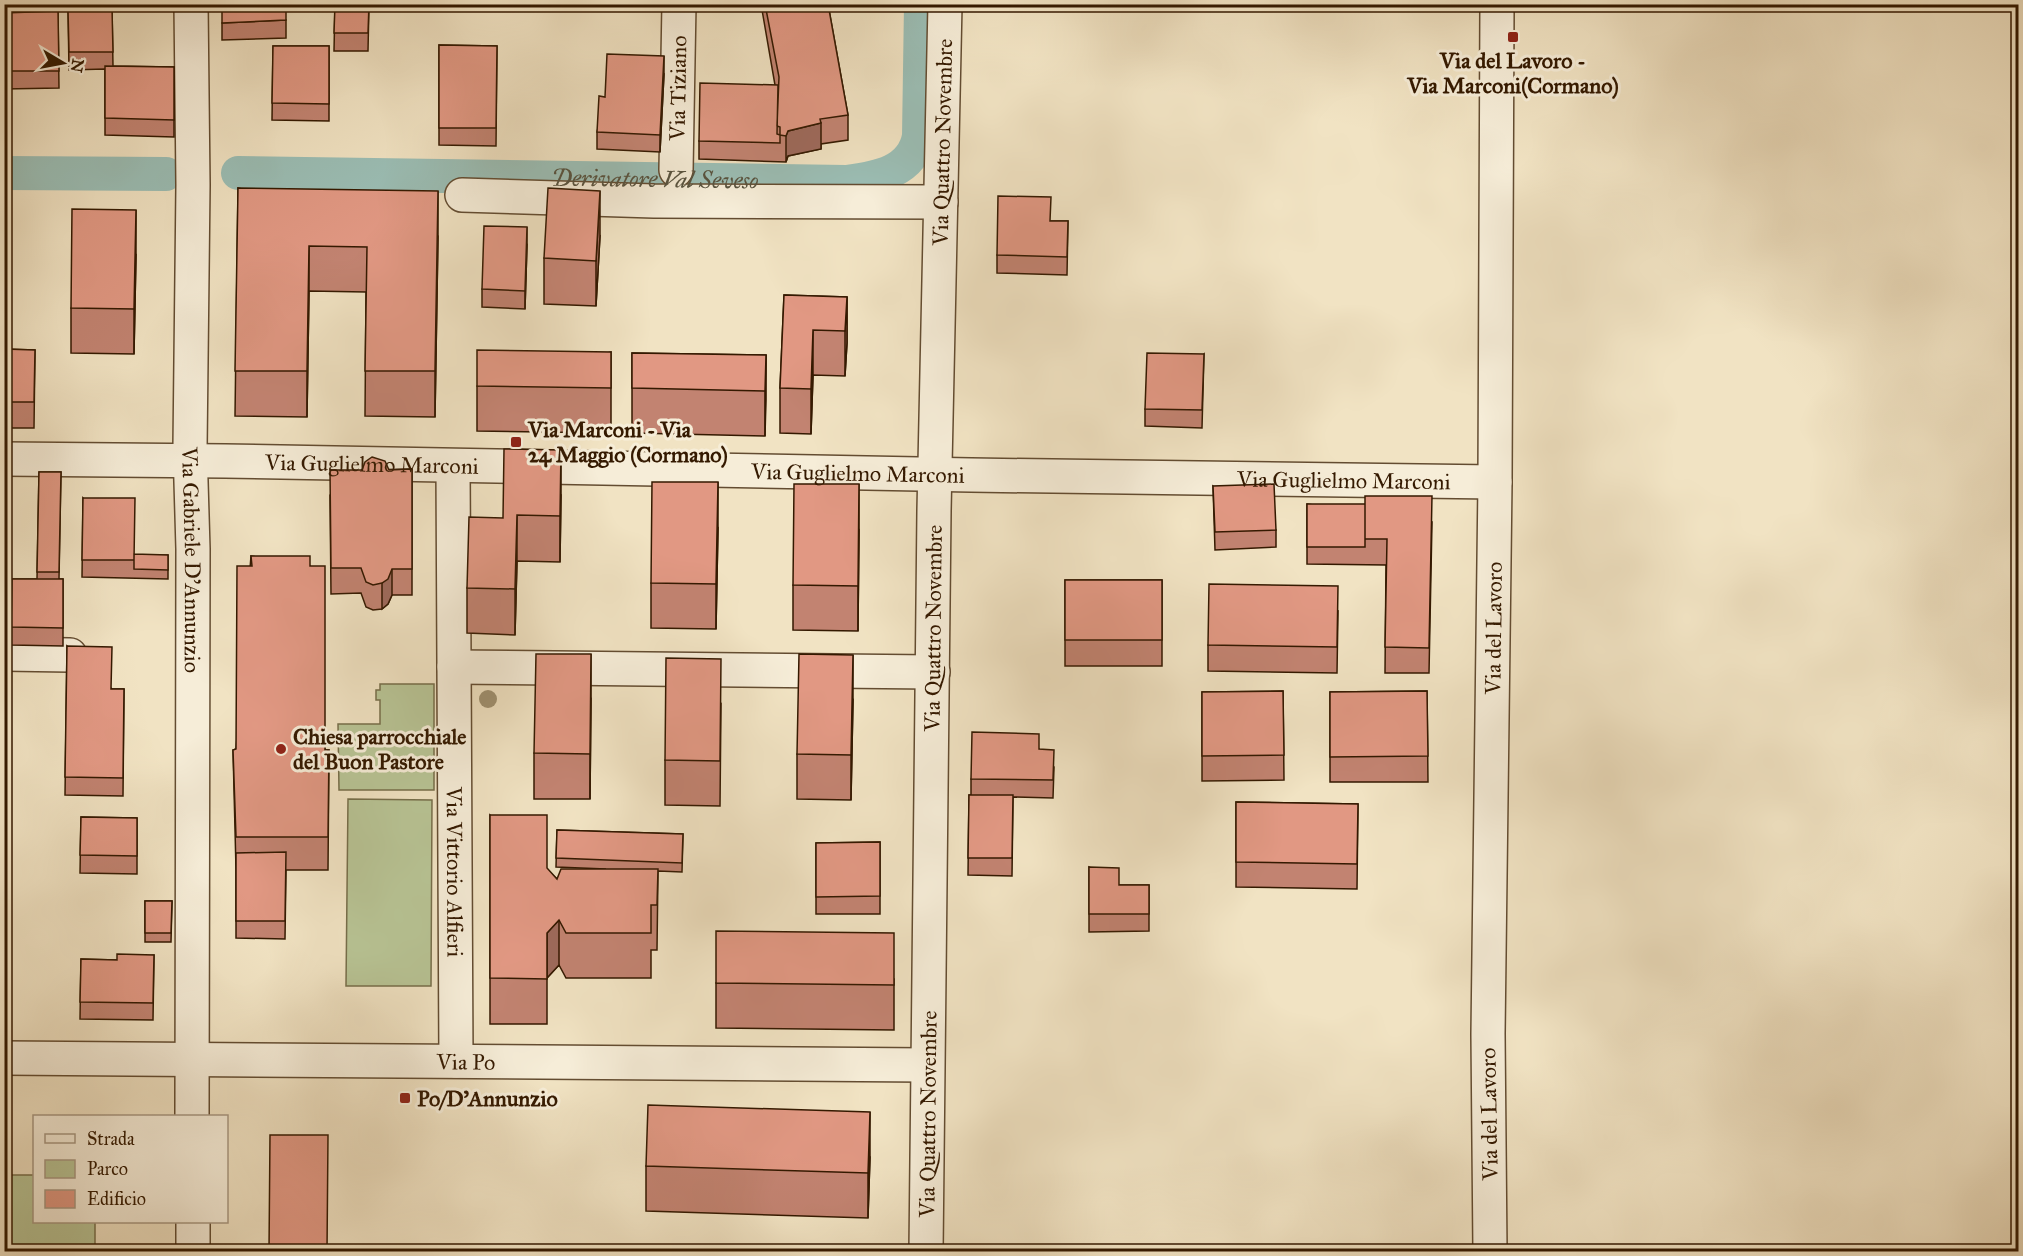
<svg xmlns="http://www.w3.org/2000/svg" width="2023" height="1256" viewBox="0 0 2023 1256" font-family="'IM FELL Great Primer',serif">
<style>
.green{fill:#b8c495;stroke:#766e4a;stroke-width:1.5}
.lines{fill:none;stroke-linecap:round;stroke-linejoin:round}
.canal{stroke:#9bbeb5;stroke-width:34}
.minor-casing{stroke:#634c31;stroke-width:36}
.minor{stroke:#f6edd8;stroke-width:33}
.tree{fill:#9f9070}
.wall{fill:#c28371;stroke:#341900;stroke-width:1.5}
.shaded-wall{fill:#9e6a5c;stroke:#341900;stroke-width:1.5}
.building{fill:#e19883;stroke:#341900;stroke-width:1.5}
.poi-dot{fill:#8f2418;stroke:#f6edd8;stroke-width:2}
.labels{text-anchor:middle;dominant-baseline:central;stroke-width:6;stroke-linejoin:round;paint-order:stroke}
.poi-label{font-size:22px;font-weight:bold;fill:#341900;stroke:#f6edd8;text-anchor:start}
.street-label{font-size:22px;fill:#341900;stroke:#f6edd8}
.water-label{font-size:24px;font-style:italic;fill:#58533f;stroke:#f6edd8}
</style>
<rect width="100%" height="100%" fill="#f1e3c3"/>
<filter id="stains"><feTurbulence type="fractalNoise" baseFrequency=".00333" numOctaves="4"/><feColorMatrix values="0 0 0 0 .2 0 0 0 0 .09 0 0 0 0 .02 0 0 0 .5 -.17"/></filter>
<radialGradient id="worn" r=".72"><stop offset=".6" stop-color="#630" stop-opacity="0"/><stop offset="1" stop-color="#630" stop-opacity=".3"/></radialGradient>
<!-- green -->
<path class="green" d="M380,684h54v106h-95l-1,-66h42v-24h-4v-10h4z
M348,799l84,1 -1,186h-85z
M5,1175h29v47h61v29h-90z"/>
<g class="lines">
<!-- canal -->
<g class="canal">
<path d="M4,173l162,1"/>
<path id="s1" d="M238,173l608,9c31,-4 67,-10 73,-46l2,-132"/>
</g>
<!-- minor casing -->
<g class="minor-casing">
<g id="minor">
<path id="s2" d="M191,4l2,181 -3,263 3,101 -1,567"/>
<path id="s3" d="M676,170l3,-166"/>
<path d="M462,195l192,6 287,1"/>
<path id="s4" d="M4,459l221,2 746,14 524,7"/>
<path id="s5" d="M453,466l3,595"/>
<path d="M4,654l66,1"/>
<path d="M454,667l479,5"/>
<path id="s6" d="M4,1058l923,7"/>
<path d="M193,1222v30"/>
<path id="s7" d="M926,1252l8,-741 11,-507"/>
<path id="s8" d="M1490,1252l-2,-218 7,-552 2,-478"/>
</g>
</g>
<!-- minor -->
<use href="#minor" class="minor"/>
</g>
<!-- trees -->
<circle class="tree" cx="488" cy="699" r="9"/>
<!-- wall -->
<path class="wall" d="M335,4h34l-1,47h-34z
M761,4h67l20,111v25l-27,4v5l-33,7 -2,6 -87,-3v-18l76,-56z
M112,8l1,58 61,1v70l-69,-2v-66l-36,1 -1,-61z
M58,11l1,77 -55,1v-76z
M286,20v18l-64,2v-17z
M439,45l58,1 -1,100 -57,-1z
M273,46h56v75l-57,-1z
M664,74l-4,78 -63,-3v-17l8,-35z
M238,188l200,48 -3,181 -70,-1 1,-124 -57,-1 -2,126 -72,-1z
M1050,221h18l-1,54 -70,-2v-18z
M600,236l-4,70 -52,-2v-46z
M527,245l-2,64 -43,-2v-18z
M136,255l-2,99 -63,-1v-45z
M784,295l63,2v46l-2,33 -32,-1 -2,59 -31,-1v-45z
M4,349l31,1 -1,78h-30z
M611,352v81l-134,-2v-45z
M632,353l134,2 -1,81 -133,-3z
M1204,354l-2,74 -57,-2v-17z
M412,469v126h-20l-4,9 -6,5 -9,1 -7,-3 -5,-14 -30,1 -1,-99 32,-25z
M39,472h22l-2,107h4v67l-52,-1 1,-66h25z
M1213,486l63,44v17l-61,3z
M4,493h7v73h-7z
M561,495l-1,67 -43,-1 -2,74 -48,-2v-45l36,-70z
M83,498l51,58 34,-1v24l-86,-2z
M1307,504l125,18 -3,151h-44l1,-108 -79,-1z
M718,528l-2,101 -65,-1v-45z
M859,530l-1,101 -65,-1v-45z
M251,556l59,10 15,184h4l-1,120h-42l-1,69 -49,-1v-69l-3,-119 3,-1z
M1065,580h97v86h-97z
M1338,611l-1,62 -129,-2v-26z
M67,646l45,43h12l-1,107 -58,-1z
M1283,691l1,89 -82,1v-89z
M1427,691l1,91h-98v-90z
M591,699l-1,100h-56v-46z
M853,700l-2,100 -54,-1v-45z
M721,704l-1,102 -55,-1v-45z
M4,731h4l-1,83h-3z
M1039,749l15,18 -1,31 -40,-1 -1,79 -44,-1 1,-80h2v-16z
M1236,802l122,2 -1,85 -121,-2z
M490,815l67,64 49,-10 -50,-2 1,-37 126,4 -1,38 -24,-1 -1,79h-6v28h-85l-7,-13 -12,13v46h-57z
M81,817l56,1v56l-57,-1z
M880,842v72h-64v-71z
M1089,867l30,18h30v46l-60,1z
M145,901h27l-1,41h-26z
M154,955l-1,65 -73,-1 1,-60 36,1z
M894,979v51l-178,-2v-45z
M870,1157l-2,61 -222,-7v-45z"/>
<!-- shaded-wall -->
<path class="shaded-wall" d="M664,56v18l-4,78v-17z
M821,123v26l-33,7 -2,6v-26l2,-5z
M438,191v45l-3,181v-46z
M600,191v45l-4,70v-45z
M136,210v45l-2,99v-45z
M527,227v18l-2,64v-18z
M309,246v45l-2,126v-46z
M847,297v46l-2,33v-45z
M813,330v45l-2,59v-45z
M766,355v45l-1,36v-45z
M561,450v45l-1,67v-46z
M718,482v46l-2,101v-45z
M859,484v46l-1,101v-45z
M517,515v46l-2,74v-46z
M392,569v26l-4,9 -6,5v-26z
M591,654v45l-1,100v-45z
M853,655v45l-2,100v-45z
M559,920v45l-12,13v-45z
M870,1112v45l-2,61v-45z"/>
<!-- building -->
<path class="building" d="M222,4h64v16l-64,3z
M335,4h34l-1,29h-34z
M765,4h63l20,111 -28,4 1,4 -33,8 -2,5 -6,-1v-8l-3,-1 2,-49z
M112,8l1,44h-44l-1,-43z
M58,11l1,60h-55v-58z
M439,45l58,1 -1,82h-57z
M273,46h56v58l-57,-1z
M607,54l57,2 -4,79 -63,-3 2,-36 6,1z
M105,66l69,1v53l-69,-2z
M700,83l78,2 -1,49 3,1v8l-81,-2z
M238,188l200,3 -3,180h-70l2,-124 -58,-1 -2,125h-72z
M548,188l52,3 -4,70 -52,-3z
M998,196l53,1 -1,24h18l-1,36 -70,-2z
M72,209l64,1 -2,99 -63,-1z
M484,226l43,1 -2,64 -43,-2z
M784,295l63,2 -2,34 -32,-1 -2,59 -31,-1z
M4,349l31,1 -1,52h-30z
M477,350l134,2v36l-134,-2z
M632,353l134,2 -1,36 -133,-3z
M1147,353l57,1 -2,56 -57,-1z
M504,449l57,1 -1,66 -43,-1 -2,74 -48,-1 2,-71 34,1z
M372,457l13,4 4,9 23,-1v100h-20l-4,10 -6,4 -9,2 -7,-3 -5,-14h-30l-1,-98h32l3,-8z
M39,472h22l-2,100h-22z
M652,482h66l-2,102 -65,-1z
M794,484h65l-1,102 -65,-1z
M1274,484l2,46 -61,2 -2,-46z
M4,493h7v56h-7z
M1365,496h67l-3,152 -44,-1 2,-108h-22z
M83,498h52l-1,62h-52z
M1307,504h58v43h-58z
M134,554l34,1v15l-34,-1z
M251,556h59v10h15v184h4l-1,87h-92l-3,-87 3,-1 1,-183h15z
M12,579h51v49l-52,-1z
M1065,580h97v60h-97z
M1209,584l129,2 -1,61 -129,-2z
M67,646l45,1 -1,42h13l-1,89 -58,-1z
M536,654h55l-1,100 -56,-1z
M799,654l54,1 -2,100 -54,-1z
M666,658l55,1 -1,102 -55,-1z
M1283,691l1,64 -82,1v-64z
M1427,691l1,65 -98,1v-65z
M4,731h4l-1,58h-3z
M972,732l67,2v15l15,1 -1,30 -82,-1z
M969,795h44l-1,63h-44z
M1236,802l122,2 -1,60 -121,-2z
M490,815h57v53l10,11 4,-10h97l-1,36h-6v28h-85l-7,-13 -12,13v46l-57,-1z
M81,817l56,1v38l-57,-1z
M557,830l126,4 -1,29 -126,-5z
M880,842v54l-64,1v-54z
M286,852l-1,69h-49v-68z
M1089,867l30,1v17h30v29h-60z
M145,901h27l-1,32h-26z
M716,931l178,2v52l-178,-2z
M117,954l37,1 -1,48 -73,-1 1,-43 36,1z
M648,1105l222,7 -2,61 -222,-7z
M270,1135h58l-1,116h-58z"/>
<!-- markers -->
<g class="poi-dot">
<rect x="1507" y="31" width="12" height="12" rx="3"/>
<rect x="510" y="436" width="12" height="12" rx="3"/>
<circle cx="281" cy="749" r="6"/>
<rect x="399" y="1092" width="12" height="12" rx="3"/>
</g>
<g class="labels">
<!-- poi labels -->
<g class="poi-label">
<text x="1513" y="60" text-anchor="middle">Via del Lavoro -<tspan x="1513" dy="25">Via Marconi(Cormano)</tspan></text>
<text x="528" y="429">Via Marconi - Via<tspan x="528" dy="25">24 Maggio (Cormano)</tspan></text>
<text x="293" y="736">Chiesa parrocchiale<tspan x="293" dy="25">del Buon Pastore</tspan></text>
<text x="417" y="1098">Po/D'Annunzio</text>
</g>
<!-- street labels -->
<g class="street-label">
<text stroke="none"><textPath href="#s3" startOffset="82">Via Tiziano</textPath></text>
<text stroke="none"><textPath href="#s7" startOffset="1110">Via Quattro Novembre</textPath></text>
<text stroke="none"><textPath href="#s4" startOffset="368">Via Guglielmo Marconi</textPath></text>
<text stroke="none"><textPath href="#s4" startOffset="854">Via Guglielmo Marconi</textPath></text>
<text stroke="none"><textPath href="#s4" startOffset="1340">Via Guglielmo Marconi</textPath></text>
<text stroke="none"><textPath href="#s2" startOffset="556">Via Gabriele D'Annunzio</textPath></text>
<text stroke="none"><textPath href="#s7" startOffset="624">Via Quattro Novembre</textPath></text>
<text stroke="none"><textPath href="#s8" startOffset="624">Via del Lavoro</textPath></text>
<text stroke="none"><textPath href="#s5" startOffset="406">Via Vittorio Alfieri</textPath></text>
<text stroke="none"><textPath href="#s6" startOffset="462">Via Po</textPath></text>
<text stroke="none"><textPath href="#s7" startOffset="138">Via Quattro Novembre</textPath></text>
<text transform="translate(1489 1114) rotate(-91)">Via del Lavoro</text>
</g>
<!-- water labels -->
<g class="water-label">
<text stroke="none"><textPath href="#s1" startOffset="417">Derivatore Val Seveso</textPath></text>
</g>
</g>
<!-- margin -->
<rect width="2023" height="1256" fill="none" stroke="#f1e3c3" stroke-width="24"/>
<rect x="6" y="6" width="2011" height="1244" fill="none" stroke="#341900" stroke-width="3"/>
<rect x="12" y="12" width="1999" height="1232" fill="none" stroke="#341900" stroke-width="1.5"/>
<!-- legend -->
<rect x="33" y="1115" width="195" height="108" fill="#f6edd8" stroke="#a89882" stroke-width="1.5"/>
<rect x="45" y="1134" width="30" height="9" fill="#f6edd8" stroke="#a89882" stroke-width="1.5"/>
<text x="87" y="1145" font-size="18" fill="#341900">Strada</text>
<rect x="45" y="1160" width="30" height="18" fill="#b8c495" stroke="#a89882" stroke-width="1.5"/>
<text x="87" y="1175" font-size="18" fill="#341900">Parco</text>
<rect x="45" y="1190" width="30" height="18" fill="#e19883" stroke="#a89882" stroke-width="1.5"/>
<text x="87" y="1205" font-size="18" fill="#341900">Edificio</text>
<!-- north arrow -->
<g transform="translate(63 63) rotate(100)" stroke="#f6edd8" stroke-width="4.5" paint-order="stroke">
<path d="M0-4.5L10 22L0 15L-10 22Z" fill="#341900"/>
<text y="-9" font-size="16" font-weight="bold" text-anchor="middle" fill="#341900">N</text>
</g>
<rect width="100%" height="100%" filter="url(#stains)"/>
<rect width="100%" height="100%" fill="url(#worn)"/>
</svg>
